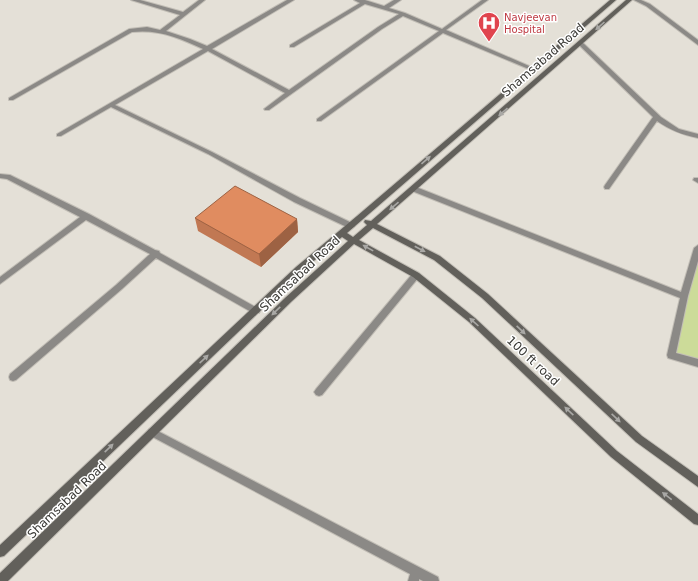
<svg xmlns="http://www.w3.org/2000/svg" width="698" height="581" viewBox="0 0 698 581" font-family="'DejaVu Sans',sans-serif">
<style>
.green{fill:#ccdb99}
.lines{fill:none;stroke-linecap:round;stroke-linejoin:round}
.minor-casing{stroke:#c2beb6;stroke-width:2}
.secondary-casing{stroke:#c2beb6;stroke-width:2}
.minor{fill:#8b8986;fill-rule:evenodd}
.secondary{fill:#62605b;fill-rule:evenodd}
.wall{fill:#c17853}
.shaded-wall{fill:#9d6243}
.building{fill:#e08c60;stroke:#9d6243}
.oneway{fill:#a9a8a5}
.labels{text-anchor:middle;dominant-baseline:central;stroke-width:3;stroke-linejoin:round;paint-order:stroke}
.far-health-label{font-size:10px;fill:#be3a42;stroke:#fff;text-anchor:start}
.street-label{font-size:12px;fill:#393834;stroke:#fff}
</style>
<rect width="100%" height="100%" fill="#e4e0d7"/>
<!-- green -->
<path class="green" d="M698,251v111l-27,-7z"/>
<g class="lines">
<!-- minor casing -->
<g class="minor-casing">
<path id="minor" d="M131,0h9l43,12 16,-12h6l-39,31 24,8 17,7 80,-46h7l-82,49 77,41 89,-63 21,-13 -34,-10 -71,43h-4v-2l70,-42 -6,-3h11l19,6 10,-6h7l-12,8 16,5 37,16 40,-29h6l-42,30 90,39 -5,1 -88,-37 -122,88h-4v-2l122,-88 -36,-15 -21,13 -113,81h-4l-1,-1 21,-16 -77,-42 -93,54 97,47 88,46 54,26 1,2 -4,3 -57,-27 -86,-48 -97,-47 -50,29h-4v-2l146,-85c-24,-11 -44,-20 -71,-17l-119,68h-4v-2l120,-69 18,-2 13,3 20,-15z
M634,0h7l9,4 48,36v5l-52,-39z
M578,42h4l79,75 18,12 19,5v4c-16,-3 -28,-8 -41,-17l-48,68h-4l-1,-2 1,-2 48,-68 -75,-73z
M0,174l10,1 79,39 66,36 4,1 1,2 99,56 1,2 -1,2h-6l-97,-55 -34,31 -106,91 -3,1 -3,-1 -1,-3 1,-3 106,-89 34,-31 -64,-34 -86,64v-7l80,-60 -73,-38 -7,-1z
M694,178h4v5l-5,-3z
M412,187h4l265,105 13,-44 4,-3v16l-10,35 -12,57 22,6v8l-30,-9 -1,-3 13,-57 -268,-107 -1,-2z
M416,272l4,3 -1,2 -97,118 -3,1 -3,-1 -2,-3 2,-3 97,-116z
M152,428l286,149 1,4h-16l-4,-2v2h-11l2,-7 -261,-139 -2,-3 2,-3z"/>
</g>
<!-- secondary casing -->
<g class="secondary-casing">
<path id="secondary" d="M610,0h6l-269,233 6,4 14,-12 -3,-3 1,-2 6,1 255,-221h6l-255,224 63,32 48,38 154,142 56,40v11l-62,-45 -154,-144 -48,-38 -61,-32 -14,12 60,33 56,45 142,133 81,63v11l-4,-1 -83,-67 -142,-135 -56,-45 -59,-33 -63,58 -283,279h-8v-8l285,-275 63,-57 -6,-4 -40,34 -298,285 -4,1v-12l296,-278 61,-51z"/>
</g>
<!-- minor -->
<use href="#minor" class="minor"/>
<!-- secondary -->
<use href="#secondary" class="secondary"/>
</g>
<!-- wall -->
<path class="wall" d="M195,218l102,1 1,13 -37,35 -63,-36z"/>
<!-- shaded-wall -->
<path class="shaded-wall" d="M297,219l1,13 -37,35 -2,-13z"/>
<!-- building -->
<path class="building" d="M235,186l62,33 -38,35 -64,-36z"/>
<!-- one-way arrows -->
<defs><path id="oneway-solid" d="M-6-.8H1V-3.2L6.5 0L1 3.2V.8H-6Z"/></defs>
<g class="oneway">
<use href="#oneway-solid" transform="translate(600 26) rotate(138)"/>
<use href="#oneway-solid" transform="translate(503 112) rotate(139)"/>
<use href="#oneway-solid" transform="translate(426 160) rotate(-41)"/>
<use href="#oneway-solid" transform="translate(394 206) rotate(139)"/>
<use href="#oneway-solid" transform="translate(368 248) rotate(-151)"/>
<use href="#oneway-solid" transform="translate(420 249) rotate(28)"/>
<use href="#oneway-solid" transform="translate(276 311) rotate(136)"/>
<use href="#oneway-solid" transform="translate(474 322) rotate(-138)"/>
<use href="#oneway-solid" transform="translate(521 330) rotate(43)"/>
<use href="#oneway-solid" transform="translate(204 359) rotate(-43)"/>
<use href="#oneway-solid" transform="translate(569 411) rotate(-137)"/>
<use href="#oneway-solid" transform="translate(616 418) rotate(43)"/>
<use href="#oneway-solid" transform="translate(109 448) rotate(-44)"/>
<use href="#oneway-solid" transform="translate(667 496) rotate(-142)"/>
</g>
<!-- icons -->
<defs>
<g id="hospital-pin" transform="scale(1.15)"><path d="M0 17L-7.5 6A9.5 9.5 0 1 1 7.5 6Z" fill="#e0444e" stroke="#fff"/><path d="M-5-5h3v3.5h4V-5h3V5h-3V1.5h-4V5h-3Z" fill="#fff"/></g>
</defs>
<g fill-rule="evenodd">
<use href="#hospital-pin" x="489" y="23"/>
</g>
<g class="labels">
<!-- far-health labels -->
<g class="far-health-label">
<text x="504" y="17">Navjeevan<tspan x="504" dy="12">Hospital</tspan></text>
</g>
<!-- street labels -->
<g class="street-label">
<text transform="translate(543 60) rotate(-41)">Shamsabad Road</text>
<text transform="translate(300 274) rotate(-43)">Shamsabad Road</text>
<text transform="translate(533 361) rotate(43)">100 ft road</text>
<text transform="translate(67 500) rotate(-44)">Shamsabad Road</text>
</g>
</g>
</svg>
